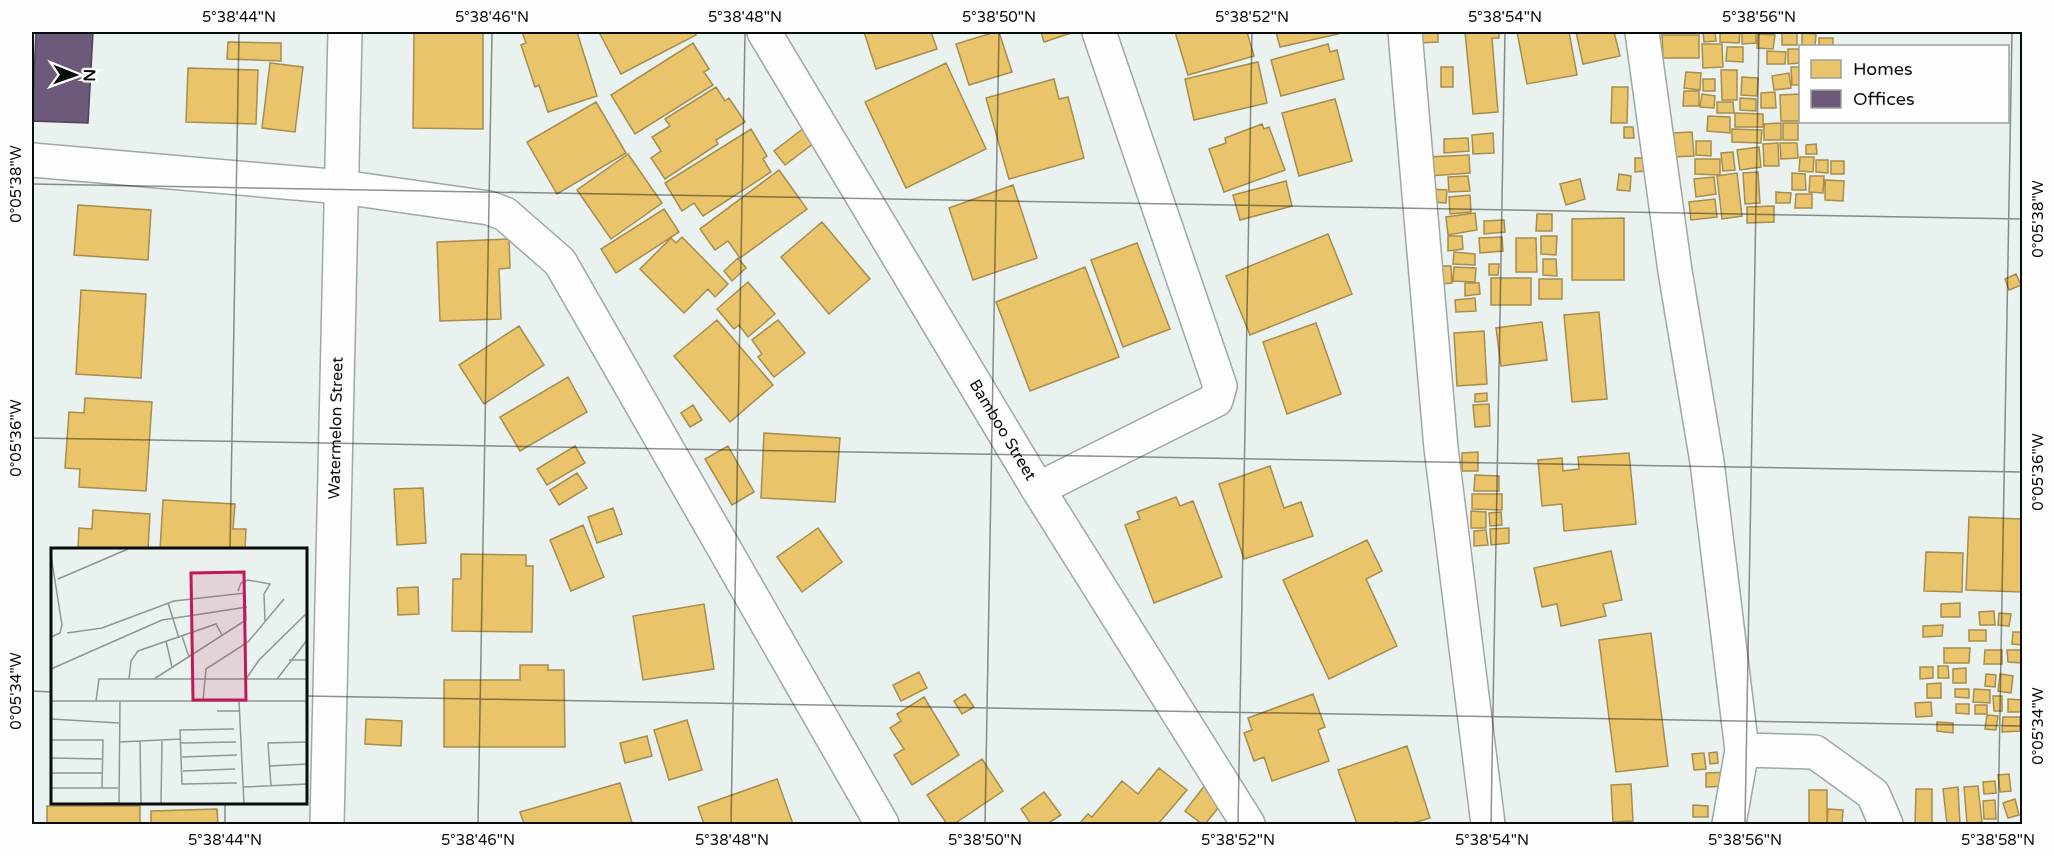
<svg xmlns="http://www.w3.org/2000/svg" width="2054" height="856" viewBox="0 0 2054 856" font-family="'Varela Round',sans-serif">
<style>
.homes{fill:#e9c46a;stroke:#a68d4e;stroke-width:1.5}
.offices{fill:#6d597a;stroke:#4f4259;stroke-width:1.5}
.lines{fill:none;stroke-linecap:round;stroke-linejoin:round}
.minor-casing{stroke:#a0a7a4;stroke-width:36}
.minor{stroke:#fcfdfc;stroke-width:33}
.ticks{fill:none;stroke:#080d0b;stroke-width:1.5;stroke-opacity:0.45}
.labels{text-anchor:middle;dominant-baseline:central;stroke-width:6;stroke-linejoin:round;paint-order:stroke}
.street-label{font-size:16px;fill:#080d0b;stroke:#fefefe}
.inset-road{fill:none;stroke:#8f9693;stroke-width:1.5}
.view{fill:#c2185b;fill-opacity:0.15;stroke:#c2185b;stroke-width:3}
.inset-edge{fill:none;stroke:#080d0b;stroke-width:3}
.neatline{fill:none;stroke:#080d0b;stroke-width:2}
.ticks-label{font-size:15px;text-anchor:middle;fill:#080d0b}
</style>
<rect width="100%" height="100%" fill="#e9f2ee"/>
<!-- homes -->
<path class="homes" d="M414,32h69v97l-70,-1z
M522,32h55l20,64 -49,16 -9,-27 -4,2 -14,-42 5,-2z
M599,32h95l2,3 -75,39z
M864,32h67l6,17 -61,20z
M995,32h4l13,40 -43,13 -13,-41z
M1041,32h33l-30,10z
M1175,32h72l7,24 -66,19z
M1276,32h61l1,2 -58,13z
M1418,32h20v10l-20,1z
M1465,32h34v6h-7l6,74 -25,2z
M1517,32h52l8,43 -50,9z
M1576,32h38l6,24 -37,8z
M1703,32h12l1,9 -12,1z
M1720,32h20l-1,11 -19,-1z
M1742,32h14v11l-14,1z
M1782,32h15v13h-15z
M1802,33l14,1 -1,12h-13z
M1758,34l17,1 -2,14 -16,-1z
M1662,35h37v23h-36z
M1819,38h14v8h-14z
M228,42l53,1v18l-54,-2z
M693,43l16,26 -5,3 9,13 -78,49 -24,-39z
M1328,44l2,8 7,-2 7,29 -63,17 -10,-36z
M1702,44h20l1,23 -20,1z
M1727,47h16v15l-17,-1z
M1788,49h12v14l-12,1z
M1767,51l19,1 -1,12h-18z
M1258,62l9,41 -73,17 -9,-41z
M270,63l33,4 -8,65 -33,-4z
M946,63l40,86 -80,39 -41,-86z
M1441,67h12v20h-12z
M1791,67h9v18h-8z
M188,68l70,2 -2,54 -70,-2z
M1721,70h16v30h-15z
M1686,72l15,1 -1,17 -16,-2z
M1789,73l2,15 -17,2 -2,-14z
M1742,77l16,1 -1,18 -16,-1z
M1054,79l5,20 9,-2 16,61 -75,21 -23,-81z
M1703,79h12v12h-12z
M716,87l9,14 4,-3 16,24 -29,18 2,4 -53,35 -14,-21 10,-7 -9,-14 18,-11 -5,-7z
M1612,87h16l-1,36h-16z
M1684,91h15v15h-16z
M1775,92l1,16h-15v-15z
M1702,94l13,2 -1,12 -14,-1z
M1800,94v27h-19l-1,-26z
M1740,98l16,1v12l-16,-1z
M1335,99l17,62 -53,15 -17,-63z
M596,102l30,51 -69,41 -30,-52z
M1717,102h16l1,11h-17z
M1735,113l28,1v13h-28z
M1708,116l22,1v16l-23,-2z
M1781,123v17h-17v-16z
M1783,123h15v17h-15z
M1262,124l2,5 5,-2 16,43 -61,22 -15,-43 17,-6 -1,-5z
M1624,127h9l1,11h-10z
M804,128l10,15 -29,22 -11,-14z
M751,129l16,27 -4,3 8,13 -68,44 -9,-13 -12,8 -17,-28z
M1732,129l30,1 -1,13 -29,-1z
M1692,132l2,24 -22,1 -1,-24z
M1493,133l1,20 -21,1 -1,-19z
M1468,138l1,13 -25,2v-14z
M1696,141h15v15l-15,-1z
M1778,143l1,23h-15l-1,-22z
M1780,143h17l1,15 -17,1z
M1816,144l1,10h-11v-9z
M1759,147l2,20 -21,3 -3,-20z
M1733,152l2,18 -12,1 -2,-18z
M628,154l34,49 -51,36 -34,-49z
M1469,155l1,18 -41,3 -1,-19z
M1800,157h14l-1,15 -14,-1z
M1635,158h9l1,13 -10,1z
M1695,159h25v16l-25,-1z
M1816,160h12v13l-12,-1z
M1831,161h13v13h-13z
M779,170l28,39 -67,49 -12,-17 -13,9 -15,-21z
M1758,172l2,31 -15,1 -2,-31z
M1737,173l5,43 -20,3 -5,-43z
M1792,173l13,1 1,16h-14z
M1619,174l12,2 -1,15 -13,-1z
M1468,176l2,15 -21,1 -1,-15z
M1810,176h14l-1,17 -14,-1z
M1714,177l2,17 -20,3 -2,-18z
M1580,179l5,20 -19,6 -6,-21z
M1825,180l19,1 -1,20 -18,-1z
M1286,181l6,25 -52,14 -7,-25z
M1013,185l24,73 -64,22 -24,-72z
M1430,189l17,1 -1,13 -16,-1z
M1776,192l15,1 -1,10h-14z
M1796,194h16v14h-17z
M1470,195l1,17 -21,2 -1,-17z
M1715,199l2,18 -26,3 -2,-18z
M78,205l73,5 -3,50 -74,-5z
M1774,206v16l-27,1v-16z
M664,209l15,23 -63,41 -15,-24z
M1475,213l2,17 -29,5 -2,-18z
M1537,214h15v17h-16z
M1624,218v62h-52v-61z
M1504,220l1,12 -21,2v-13z
M822,222l48,57 -41,35 -48,-57z
M1328,234l24,60 -102,41 -24,-59z
M1448,236h14l1,13 -15,2z
M1541,236h16l-1,19 -15,-1z
M682,237l46,47 -13,13 -7,-8 -24,24 -44,-44 31,-31 5,5z
M1502,237l1,14 -23,2 -1,-15z
M1516,238h20l1,34h-21z
M509,239l1,29 -11,1 2,50 -61,2 -3,-79z
M1137,243l33,86 -47,18 -32,-87z
M1454,252l21,2v11l-22,-1z
M738,258l8,10 -14,13 -8,-10z
M1543,259h13l1,17 -14,-1z
M1489,264h10l-1,11h-9z
M1441,266h10l1,17 -10,1z
M1085,267l34,90 -89,34 -34,-89z
M1454,267l22,1 -1,14 -22,-1z
M2016,274l5,11 -12,5 -4,-11z
M1491,278h40v27h-40z
M1539,279h23v20h-23z
M748,282l27,32 -27,23 -9,-12 -5,4 -17,-20z
M1465,283h14l1,11 -15,2z
M81,290l65,4 -5,84 -65,-4z
M1475,298l1,13 -20,1 -1,-12z
M1599,312l8,87 -35,3 -8,-87z
M717,320l56,65 -43,37 -56,-66z
M778,320l27,33 -31,24 -16,-20 4,-3 -10,-14z
M1542,322l5,38 -46,6 -5,-38z
M1316,323l25,71 -54,20 -24,-72z
M519,326l25,39 -60,39 -25,-39z
M1484,331l3,53 -30,2 -3,-53z
M568,377l19,35 -67,39 -20,-34z
M1487,393v8l-12,1v-8z
M85,398l67,4 -6,89 -67,-4 1,-18 -15,-1 4,-56 15,1z
M1489,404l1,22 -15,1 -2,-22z
M693,405l9,15 -12,7 -9,-14z
M764,433l76,5 -5,64 -74,-4z
M575,446l10,17 -38,22 -10,-16z
M728,446l26,46 -22,13 -27,-46z
M1478,452v19h-16v-18z
M1629,453l7,71 -72,7 -2,-27 -20,2 -4,-46 24,-2 1,13 16,-2 -1,-12z
M1270,466l14,42 17,-6 12,34 -69,23 -25,-75z
M577,473l10,15 -28,17 -9,-15z
M1475,475l24,1v15h-25z
M423,488l3,55 -29,2 -3,-56z
M1472,494h30v16l-30,-1z
M1176,497l4,9 13,-5 29,76 -68,26 -29,-78 15,-6 -3,-7z
M163,500l72,4 -2,25h13l-1,21h-85z
M613,508l9,26 -25,9 -9,-26z
M93,510l57,4 -2,36h-70l1,-22 13,1z
M1471,511l15,1v16h-15z
M1501,512l1,13 -12,1 -1,-13z
M1969,517l53,2v73l-56,-2z
M583,525l21,52 -33,14 -21,-51z
M818,528l24,34 -40,30 -25,-35z
M1509,528v15l-18,2 -1,-16z
M1486,530l2,15 -14,1v-15z
M1367,540l15,31 -16,8 31,67 -68,33 -46,-99z
M1611,551l11,49 -19,4 3,12 -45,10 -4,-22 -15,3 -8,-39z
M1926,552l37,1 -1,39 -38,-1z
M461,554l65,1v11h7l-1,66 -80,-1 1,-52h8z
M418,587l1,27 -21,1 -1,-27z
M1960,603v14h-19v-13z
M704,604l10,65 -71,11 -10,-64z
M1994,611l1,14h-15l-1,-13z
M1999,613l12,1 -2,12 -11,-1z
M1943,625l-1,11 -19,1v-11z
M1969,630h17v11h-17z
M2013,632h9v13l-10,-1z
M1651,633l17,133 -52,6 -17,-132z
M1944,648h26l-1,15h-25z
M1985,650h17v14h-18z
M2007,650h15v13l-14,-1z
M520,665h28v5h16l1,77h-121v-67h76z
M1938,666h10l1,12h-11z
M1920,667h13v11l-13,1z
M1966,668v15h-13v-14z
M919,672l8,16 -26,13 -8,-16z
M1986,674l10,1 -1,12 -10,-1z
M2000,674l13,2 -2,17 -13,-2z
M1941,683v15h-14v-14z
M1955,689h14v9l-14,-1z
M1974,689l16,1v13l-17,-1z
M965,694l9,13 -12,7 -8,-13z
M1313,694l12,33 -7,3 11,31 -57,20 -8,-24 -10,4 -10,-28 8,-3 -4,-12z
M1993,696h9v15h-8z
M924,697l35,58 -47,30 -18,-30 10,-6 -14,-21 11,-7 -4,-7z
M2008,699l14,1v12h-14z
M1931,702l1,14 -16,1 -1,-14z
M1956,704h13v10l-13,-1z
M1975,705h12v9h-12z
M1987,715l11,1 -2,14 -11,-1z
M2003,717h17v14l-18,1z
M366,719l36,2 -1,25 -36,-2z
M687,720l15,50 -33,10 -15,-50z
M1937,722l16,1v10l-16,-2z
M647,736l5,20 -27,7 -5,-20z
M1407,746l23,72 -20,6h-14v-2l-6,2h-33l-19,-54z
M1717,752l1,11 -8,1 -1,-11z
M1704,753l2,16 -12,1 -2,-16z
M982,759l21,32 -49,33h-7l-20,-29z
M1159,768l28,22 -29,34h-79l9,-10 4,3 30,-36 16,13z
M1730,772v14l-24,1v-14z
M2009,774l2,17 -11,1 -2,-17z
M777,779l16,45h-89l-6,-17z
M1995,781l1,12 -12,1 -1,-12z
M620,783l12,40 -6,1h-102l-4,-12z
M1631,784l2,37 -20,1 -2,-37z
M1205,785l19,16 -19,23h-3l-17,-13z
M1978,786l4,36 -15,2 -3,-37z
M1958,787l2,37h-13l-4,-35z
M1916,789h16v35h-17z
M1809,790h18v34h-18z
M1044,792l17,23 -14,9h-16l-10,-15z
M2015,799l4,16 -11,3 -5,-15z
M1995,800l1,19h-12l-1,-18z
M1693,805l15,1v11h-15z
M47,806h93v18h-93z
M217,809l1,15h-67v-13z
M1828,809l15,1 -1,14h-15z"/>
<!-- offices -->
<path class="offices" d="M36,32h57l-5,91 -56,-2z"/>
<g class="lines">
<!-- minor casing -->
<g class="minor-casing">
<g id="minor">
<path id="s1" d="M764,32l274,457 210,335"/>
<path d="M1405,32l36,416 47,376"/>
<path d="M1642,32l33,239 32,191 35,288 -13,74"/>
<path d="M32,160l310,27 147,21 16,6 55,48 322,562"/>
<path d="M1038,489l178,-89 4,-14 -121,-354"/>
<path d="M1742,750l73,2 58,42 13,30"/>
<path id="s2" d="M327,824l18,-792"/>
</g>
</g>
<!-- minor -->
<use href="#minor" class="minor"/>
</g>
<!-- ticks -->
<path class="ticks" d="M32,184l1990,35M32,438l1990,34M230,550l9,-518M32,691l20,1M306,696l1716,30M225,824v-20M478,824l14,-792M731,824l14,-792M985,824l14,-792M1238,824l14,-792M1491,824l14,-792M1745,824l14,-792M1998,824l14,-792"/>
<g class="labels">
<!-- street labels -->
<g class="street-label">
<text stroke="none"><textPath href="#s2" startOffset="396">Watermelon Street</textPath></text>
<text stroke="none"><textPath href="#s1" startOffset="464">Bamboo Street</textPath></text>
</g>
</g>
<!-- overview -->
<g transform="translate(51 548)">
<rect width="256" height="256" fill="#e9f2ee"/>
<path class="inset-road" d="M0,8l11,69 -2,8 -9,4M7,31l70,-30M187,43l3,-8 7,-3 22,4 -6,10 1,27M117,55l11,35M16,85l35,-5 72,-27 71,-8 1,27 -92,59M131,88l7,21M115,93l6,26M238,112h19M0,121l111,-49 85,-13M78,131l2,-18 7,-10 78,-27 6,11M195,131l13,-19 49,-48M226,131l31,-40M0,153h257M45,153l3,-22h209M152,153l3,-32 42,-27 36,-43M188,153l5,103M166,163h22M0,171l68,4M183,181l-54,1 2,54 55,-1M0,192h52l-1,48M89,193l1,63M68,194l62,-3M130,195l55,-1M131,209l55,-2M0,210l52,1M218,218l39,-2M132,223l52,-2M0,225h51M220,238l-3,-43 40,-1M192,239l65,-3M0,240h67M29,256l39,-1M68,256l1,-103M110,256l1,-63"/>
<path class="view" d="M193,24l2,128h-53l-2,-127z"/>
<rect width="256" height="256" class="inset-edge"/>
</g>
<!-- border -->
<rect width="2054" height="856" fill="none" stroke="#fefefe" stroke-width="66"/>
<!-- legend -->
<rect x="1799" y="45" width="210" height="78" fill="#fefefe" stroke="#9c9e9d" stroke-width="1.5"/>
<rect x="1811" y="60" width="30" height="18" fill="#e9c46a" stroke="#9c9e9d" stroke-width="1.5"/>
<text x="1853" y="75" font-size="18" fill="#080d0b">Homes</text>
<rect x="1811" y="90" width="30" height="18" fill="#6d597a" stroke="#9c9e9d" stroke-width="1.5"/>
<text x="1853" y="105" font-size="18" fill="#080d0b">Offices</text>
<!-- north arrow -->
<g transform="translate(75 75) rotate(91)" stroke="#fefefe" stroke-width="4.5" paint-order="stroke">
<path d="M0-4.5L10 22L0 15L-10 22Z" fill="#080d0b"/>
<text y="-9" font-size="16" font-weight="bold" text-anchor="middle" fill="#080d0b">N</text>
</g>
<rect x="33" y="33" width="1988" height="790" class="neatline"/>
<g class="ticks-label">
<text x="239" y="22">5°38'44"N</text>
<text x="492" y="22">5°38'46"N</text>
<text x="745" y="22">5°38'48"N</text>
<text x="999" y="22">5°38'50"N</text>
<text x="1252" y="22">5°38'52"N</text>
<text x="1505" y="22">5°38'54"N</text>
<text x="1759" y="22">5°38'56"N</text>
<text transform="translate(16 184) rotate(-90)" y="5">0°05'38"W</text>
<text transform="translate(2038 219) rotate(-90)" y="5">0°05'38"W</text>
<text transform="translate(16 438) rotate(-90)" y="5">0°05'36"W</text>
<text transform="translate(2038 472) rotate(-90)" y="5">0°05'36"W</text>
<text transform="translate(16 691) rotate(-90)" y="5">0°05'34"W</text>
<text transform="translate(2038 726) rotate(-90)" y="5">0°05'34"W</text>
<text x="225" y="845">5°38'44"N</text>
<text x="478" y="845">5°38'46"N</text>
<text x="732" y="845">5°38'48"N</text>
<text x="985" y="845">5°38'50"N</text>
<text x="1238" y="845">5°38'52"N</text>
<text x="1492" y="845">5°38'54"N</text>
<text x="1745" y="845">5°38'56"N</text>
<text x="1998" y="845">5°38'58"N</text>
</g>
</svg>
